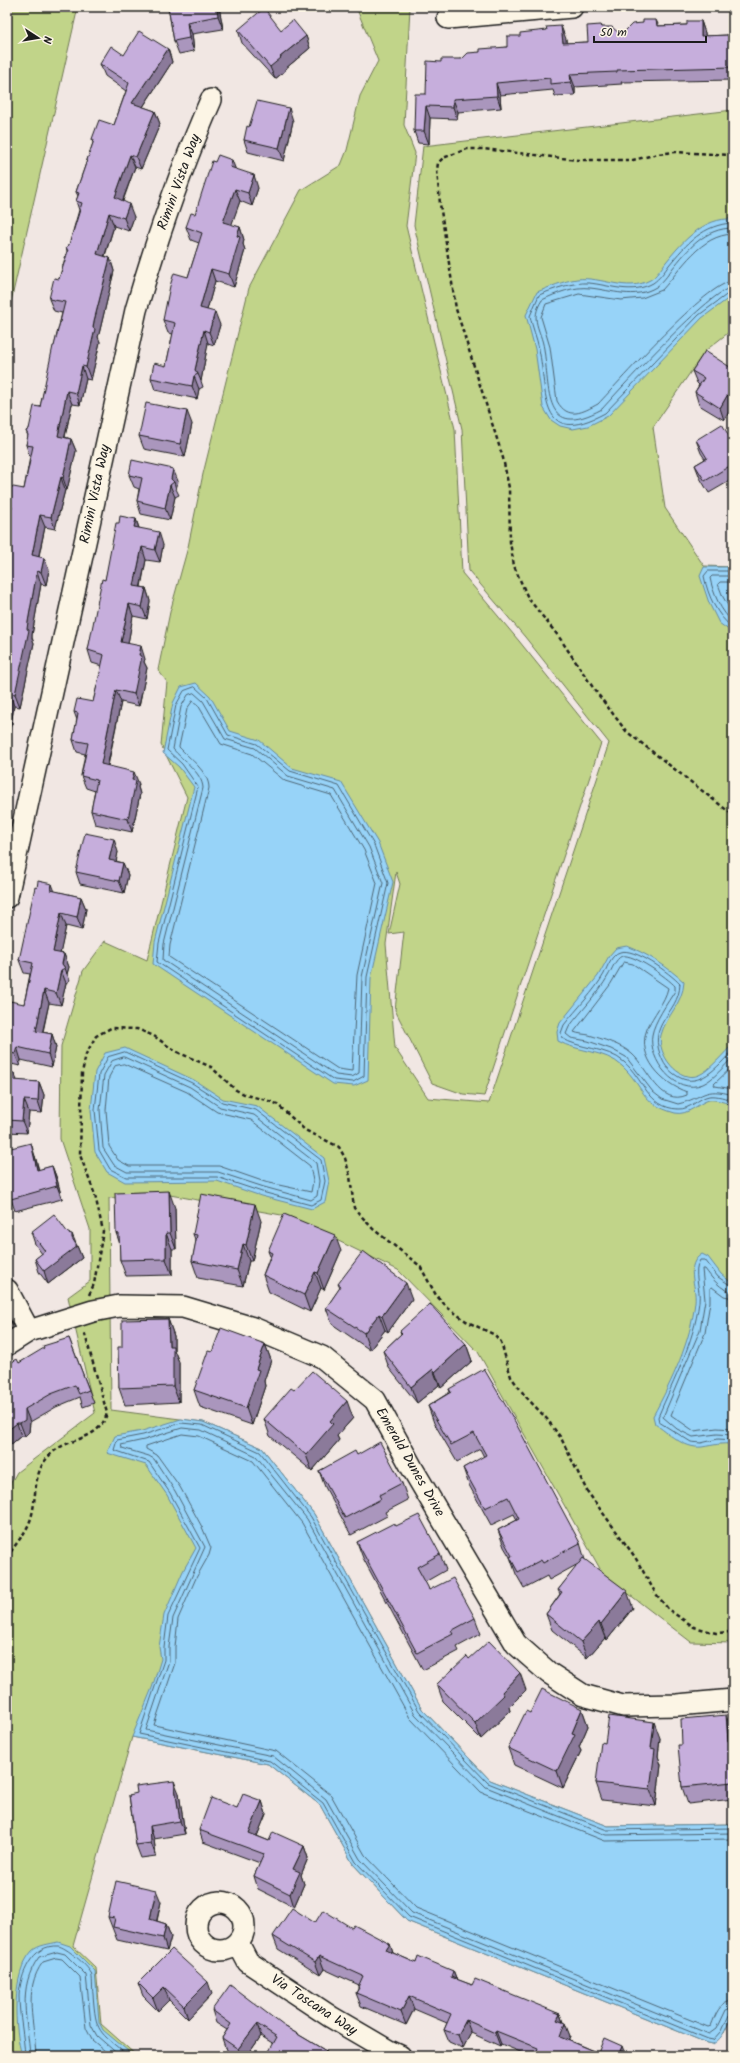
<svg xmlns="http://www.w3.org/2000/svg" width="740" height="2063" viewBox="0 0 740 2063" font-family="Kalam,sans-serif">
<style>
.green{fill:#c1d489;stroke:#6e7852}
.water{fill:#97d3f8;stroke:#668aa0}
.lines{fill:none;stroke-linecap:round;stroke-linejoin:round}
.shore{stroke:#4d6574;stroke-width:1}
.minor-casing{stroke:#1c1c1c;stroke-width:24}
.path{stroke:#1c1c1c;stroke-width:2.5;stroke-dasharray:4 3;stroke-linecap:butt}
.minor{stroke:#fcf5e5;stroke-width:21}
.wall{fill:#aa96bd;stroke:#1c1c1c}
.shaded-wall{fill:#8b7a9a;stroke:#1c1c1c}
.building{fill:#c6aedc;stroke:#1c1c1c}
.labels{text-anchor:middle;dominant-baseline:central;stroke-width:3;stroke-linejoin:round;paint-order:stroke}
.street-label{font-size:14px;fill:#1c1c1c;stroke:#fcf5e5}
</style>
<rect width="100%" height="100%" fill="#f1e7e3"/>
<filter id="ink" filterUnits="userSpaceOnUse"><feTurbulence type="fractalNoise" baseFrequency=".025" numOctaves="2"/><feDisplacementMap in="SourceGraphic" scale="8" xChannelSelector="R" yChannelSelector="G"/><feConvolveMatrix kernelMatrix="1 2 1 2 8 2 1 2 1" color-interpolation-filters="sRGB"/></filter>
<g filter="url(#ink)">
<!-- green -->
<path class="green" d="M7,7h71l-71,312z
M356,7h54l-6,118 11,28 -9,73 49,203 7,144 57,68 82,102 -117,353 -21,-2 -31,-11 -37,-73 9,-78 -15,2 11,-50 -4,-12 -10,72 9,104 33,50 61,5 120,-360 -84,-106 -56,-66 -7,-142 -48,-204 9,-79 310,-36v219l-28,22 -52,76 12,81 39,58 29,1v1076l-42,-1 -88,-68 -125,-222 -80,-82 -111,-54 -117,-21 -61,3 2,212 92,12 59,26 52,66 108,195 68,71 118,46 125,-2v188l-9,21 -11,11 -6,-1 -300,-122 -54,-57 -33,-59 -52,-41 -136,-27 -59,209 23,22 5,56 36,32h-130v-566l10,-18 78,-59 -27,-116 22,-16v-52l-30,-90 1,-93 22,-75 22,-30 42,19 40,-163 -26,-52 6,-63 -9,-12 12,-58 18,-65 15,-73 46,-186 52,-98 40,-25 6,-15 13,-54 18,-35z"/>
<!-- water -->
<path class="water" d="M733,219v76l-31,23 -94,98 -20,10 -15,3 -13,-3 -9,-6 -8,-13 -8,-58 -9,-34 11,-23c13,-5 26,-11 40,-13 25,-3 49,14 73,1 6,-3 12,-13 16,-18 17,-21 38,-45 67,-43z
M704,567h29v66l-14,-10 -10,-20 -9,-27z
M196,683l14,13 20,35 29,9 33,28 49,14 37,61 15,39 -22,96 -3,102 -14,6 -21,-2 -180,-120 2,-22 39,-155 -15,-20 -16,-14 10,-50 8,-16z
M627,946c21,8 41,21 57,36 -1,21 -18,34 -23,53 -5,18 18,49 38,40 10,-4 26,-23 34,-31v61c-7,-2 -17,-6 -24,-5 -11,3 -21,16 -34,13 -36,-10 -30,-26 -53,-47 -17,-16 -45,-14 -64,-25l-1,-9 3,-9 38,-47 11,-20 7,-8z
M125,1048l69,32 29,19 34,7 67,52 5,23 -4,21 -13,7 -51,-13 -44,-15 -92,1 -18,-10 -12,-20 -4,-42 4,-38 10,-19z
M702,1254l6,3 13,17 12,10v160c-12,-1 -19,1 -31,3 -18,2 -34,-14 -47,-23l-2,-8c19,-35 38,-75 42,-114 2,-17 -11,-37 7,-48z
M181,1419l22,3 59,26 52,66 108,195 68,71 118,46 125,-2v188c-5,12 -9,26 -20,32l-6,-1 -300,-122 -54,-57 -33,-59 -52,-41 -136,-27 20,-49 9,-29 -2,-12 5,-32 19,-44 13,-23 -29,-53 -21,-30 -39,-12 8,-17 27,-5z
M58,1942l12,4 25,25 4,51 4,8 31,26h-112c-8,-28 -11,-82 10,-105 6,-6 18,-7 26,-9z"/>
<g class="lines">
<!-- shore -->
<path class="shore" d="M733,223c-29,1 -47,21 -64,42 -4,6 -10,14 -16,18 -21,12 -43,2 -64,0 -17,-1 -35,6 -50,12l-9,21c2,11 7,22 9,33 9,44 -1,100 66,64l94,-98 30,-22 4,-1
M733,228c-28,0 -45,21 -61,41 -4,6 -10,14 -16,18 -21,13 -45,3 -66,1 -16,-2 -33,5 -48,12 -13,20 -1,29 2,49 6,41 -1,92 58,60 19,-21 110,-121 131,-122
M733,234c-33,1 -51,34 -71,56l-20,8 -21,2 -42,-6 -33,10 -5,13 9,30 7,54c11,20 26,11 41,3 22,-23 109,-122 135,-123
M733,571h-25l-4,5c4,20 13,40 29,52
M733,576h-21l-2,2c3,15 11,34 23,44
M733,582h-13l-2,2 5,13 10,17
M195,687l12,11 21,37 29,9 33,27 49,15 35,59 14,38 -21,94 -3,99 -11,6 -19,-2 -177,-118 2,-19 39,-156 -16,-23 -15,-14 9,-45 8,-14z
M194,693l9,8 22,38 30,9 33,28 47,14 34,57 14,36 -21,94 -3,96 -7,4 -16,-2 -173,-115 1,-16 39,-156c-1,-16 -21,-28 -30,-39l8,-42 7,-12z
M193,701l5,4 23,39 31,10 33,27 46,14 33,55 13,33 -20,92 -5,96 -14,-2 -169,-112 1,-12 39,-157c0,-16 -20,-30 -30,-41l8,-38z
M624,962l9,2 35,24c-3,14 -15,27 -21,41 -11,28 16,55 40,63v3c-27,12 -39,-27 -55,-41 -11,-10 -30,-15 -43,-19 -5,-1 -11,-1 -15,-3l36,-47z
M733,1050c-12,13 -30,36 -50,29 -8,-3 -17,-11 -20,-18 -19,-38 16,-46 17,-77 -10,-11 -46,-37 -60,-32 -8,2 -13,15 -16,22 -10,18 -27,34 -40,51l-3,8 1,5c16,11 45,9 62,24 19,16 24,46 54,47 12,1 20,-11 31,-13 8,-1 17,2 24,5
M125,1052l67,31 30,19 34,8 65,50 4,21 -4,19 -10,5 -49,-13 -45,-15h-91l-16,-8 -11,-19 -4,-40 4,-36 9,-17z
M124,1057l66,30 30,20 34,8 62,48 3,18 -2,15 -6,4 -47,-13 -46,-15h-91l-13,-7 -11,-17 -3,-38 4,-35 8,-14z
M733,1057c-9,9 -19,22 -30,27 -28,12 -55,-25 -51,-49 2,-13 16,-33 23,-44v-5c-7,-8 -42,-33 -53,-30 -7,3 -10,14 -14,20 -10,18 -26,34 -39,51l-3,7 5,4 17,3 23,8 15,8 27,35 9,7 16,5c26,-6 25,-18 55,-9
M124,1064l63,28 30,20 34,8 59,46 3,15 -2,11 -46,-10 -46,-16h-90l-11,-6 -9,-14 -3,-36 3,-33 6,-11z
M733,1066l-19,18 1,2 18,3
M733,1287l-15,-10 -13,-17h-5c-8,13 1,28 -1,42 -5,41 -25,77 -41,115l1,5 32,20 10,1 17,-4 15,1
M733,1292c-12,-1 -22,-15 -28,-23h-3l3,31 -5,30 -37,87 14,12 16,8 24,-3 16,1
M733,1298l-9,-2 -12,-9 -2,1v14l-5,31 -34,82 23,16 23,-3 16,1
M733,1828l-126,2 -119,-47 -69,-72 -108,-194 -51,-65 -58,-27 -21,-2 -38,12 -26,5 -3,10 35,12 21,31 30,55 -32,68 -4,31v13l-25,74 131,27 53,42 33,59 53,55 299,122 5,1 8,-9 7,-16 5,-3
M733,1833l-127,2 -120,-48 -71,-73 -108,-195 -51,-63 -55,-26 -19,-2 -38,12 -23,5 1,3 27,8 5,3 21,32 30,56 -32,71 -4,29v14l-23,69 127,26 53,43 34,60 52,54 297,121 7,-5 9,-19 8,-3
M733,1839l-128,2 -124,-49 -71,-74 -108,-195 -49,-62 -54,-25 -17,-2 -36,12v3l11,6 23,32 22,40 9,21 -2,7 -13,23 -18,41 -3,28v16l-21,62 122,26 55,44 34,60 51,53 292,119 3,-1c5,-12 8,-24 22,-25
M25,2056c-1,-20 -6,-40 -6,-60 1,-21 13,-52 39,-50 8,1 29,19 33,27 2,5 1,15 2,21 3,40 5,36 35,62
M30,2056c-2,-34 -14,-68 9,-99l18,-5 8,2 21,21 5,50 6,11 23,20
M36,2056c-1,-32 -14,-66 7,-94l13,-4 6,1 18,18 6,51 6,12 19,16"/>
<!-- minor casing -->
<g class="minor-casing">
<path id="minor" d="M448,18l124,-11
M7,897l129,-587c21,-72 45,-142 75,-210
M7,1290l22,41
M7,1345l22,-14 64,-20 26,-5 64,1 70,21 69,29 53,43 37,68 104,176 33,29 34,22 40,11 54,-1 56,-5
M196 1926a24 24 0 1 1 48 0a24 24 0 1 1-48 0Z
M238,1943l10,19 83,55 58,34 11,5"/>
</g>
<!-- path -->
<path class="path" d="M733,155l-58,-3 -17,2 -25,6h-55l-94,-11h-17l-24,9 -5,5 -1,7 3,34 16,105 47,149 6,30 1,54 4,24 14,32 31,39 35,52 32,42 107,84
M89,1295l5,-11 9,-53 -8,-36 -15,-40 2,-82 4,-19 10,-18 15,-8 26,1 17,7 21,15 36,16 25,23 10,5 20,5 11,4 28,26 34,17 6,11 5,18 4,32 19,21 47,37 16,29 11,12 19,14 29,14 6,7 10,35 15,20 21,22 14,19 26,53 48,66 21,37 13,16 25,17 22,6 17,-1
M7,1558c7,-13 18,-23 23,-37 8,-22 1,-45 18,-64 17,-21 51,-14 59,-44l-23,-82"/>
<!-- minor -->
<use href="#minor" class="minor"/>
</g>
<!-- wall -->
<path class="wall" d="M168,7h51l4,22 -31,5 2,17 -15,3 -5,-13z
M733,19v61l-112,2 1,2 -47,3v8l-20,1 -2,-6 -53,5 1,13 -43,4 -1,7 -27,-1 -1,26 -11,-1 -4,-12 12,-37 15,-32 21,-3 18,-7 27,-5 59,-8v4l22,-1 13,-17 1,2 19,8 22,-12 13,-3 3,6 28,-1 14,-4 4,12v3l24,-1z
M238,30h43l25,6 4,12 -25,21v2l-10,8 -33,-36z
M168,49l4,13 -29,45 12,4 5,13 -19,45 -6,-2 -12,34 11,16 -5,14 -15,-5 -9,30 5,2 4,13 -15,63 -1,3 2,5 -9,38 -5,-1 -6,26 -8,-1 -7,33 6,2 5,12 -9,39h-2l-10,39 -10,-2 -6,29 10,14 -3,15 -5,-1 -9,51v3l2,5 -14,64 -6,-1 -7,43v-219l2,-11v-1l-2,-4v-23l17,-2 6,-32 -4,-12 2,-9 -2,-5 3,-2 11,-22 22,-94 -8,-2 -5,-12 10,-20 8,-28 -1,-4 3,-2 10,-35 -3,-9 2,-5 -2,-4 17,-49 -1,-4 22,-14 12,-34 -21,-15 -5,-12 24,-9z
M293,121l-9,40 -36,-9 -4,-12 5,-13z
M236,169l22,19 -6,18 -12,-5 -9,24 9,2 4,13 -1,4 2,6 -11,37 -19,-6 -8,29 13,15 -6,20 -6,-2 -7,38 2,6 -4,2 -2,10 -42,-9 -4,-12 15,-12 7,-32 -5,-1 -5,-13 25,-43 11,-34 -8,-3 -5,-13 9,-13z
M733,369v37l-9,14 -25,-15 -4,-13 4,-7 -2,-2 -5,-12z
M192,424l-7,33 -41,-8 -5,-13z
M696,440l37,3v36l-24,14 -9,-15 -5,-13 10,-6 -4,-6z
M129,475l49,6 -2,8 3,6 -4,2 -5,23 -29,-6 -4,-13 2,-12 -5,-2z
M136,519l3,9 24,17 -3,17 -14,-2 -5,27 5,1 4,13 -3,18 -14,-3 -5,27 17,16 -1,3 3,6 -8,38 -18,-4 -13,64 31,18 -1,3 2,7 -8,38 -37,-8 -4,-13 4,-20 -9,-3 -5,-12 4,-22 -8,-2 -4,-12 4,-20 -3,-8 19,-10 9,-36 -10,-3 -4,-13 31,-127z
M118,852l-2,9 7,2 5,12 -4,18 -44,-9 -4,-12z
M54,891l27,6 5,12 -4,21 -16,-4 -6,27 4,1 5,13 -2,7 3,6 -4,3 -5,22 -12,-2 -6,29 9,2 4,13 -4,20 -31,-7 -1,6 -13,-3v-48l17,-11 6,-30 -6,-1 -5,-13z
M7,1072l10,9 22,1 5,13 -2,18 -13,-1 -2,21 -20,-1z
M35,1156l4,14 13,-4 5,13 5,20 -47,12 -4,-12z
M175,1208l1,41h-4v26l-46,1 -6,-16v-16l-4,-11z
M261,1221l-9,40h-3l-6,25 -45,-8 -6,-17 4,-19 -3,-8z
M31,1232l44,11 2,3 5,12 -34,26 -9,-12 -4,-13 7,-5 -7,-10z
M268,1251h73l-17,39 -3,-2 -11,24 -41,-20 -6,-17 7,-19z
M338,1284l74,15 -24,33 -3,-2 -15,20 -38,-26 -6,-16 14,-20z
M168,1319l6,17v14l5,12v40l-54,3 -6,-17 3,-41z
M400,1331l66,13 6,17 -31,27 -2,-3 -22,18 -28,-35 -6,-17 18,-17z
M69,1338l25,65 -11,4 -3,-10 -24,10 -26,15 -1,10 -4,4h-4l-12,10 -2,-2v-79l12,-2z
M265,1344l6,16 -7,21 1,5 -13,39 -52,-18 -6,-17 18,-38z
M449,1389l131,154 5,17 48,48 -26,32 -2,-2 -18,20 -35,-28 -6,-16 14,-20 -2,-4 22,-27 -31,17 -2,-4 -23,12 -8,-14 -6,-17 -6,-10 -6,-17 19,-10 -3,-6 -23,11 -22,-40 -6,-17 21,-11 -4,-8 -23,13 -23,-39 -6,-17 22,-14z
M353,1418l-16,18 2,4 -27,31 -42,-35 -6,-17z
M357,1455l45,28 6,17 -23,12 2,4 -36,19 -26,-48 -6,-16z
M396,1526l44,28 6,16 -21,12 4,8 46,28 6,16 -24,13 2,4 -36,19 -60,-112 -6,-16z
M469,1659l57,31 -17,17 1,4 -29,28 -38,-38 -6,-17z
M582,1709l6,17 -9,21 2,4 -18,37 -49,-23 -6,-17 22,-35z
M732,1732l1,11v56l-45,5 -6,-17v-42z
M660,1738l-2,18 3,9 -5,41 -54,-6 -6,-17 9,-40z
M179,1793l6,41 -31,5 2,17 -15,2 -5,-13 -7,-50z
M262,1801l4,13 -9,22 12,5 35,5 4,12 -7,17 3,9 -10,23 -36,-18 -4,-13 6,-13 -57,-21 -4,-12 38,-22z
M161,1902l-4,19 9,3 5,13 -4,14 -50,-11 -9,-23z
M315,1923l75,21 3,9 23,10 37,8 3,8 16,6 88,29 3,8 7,14 -2,4 30,13h27l8,3h-103l-29,-12 -1,2 -29,-13 -8,15 -14,-6 -5,-12 3,-7 -33,-14 -8,16 -45,-19 -5,-13 2,-4v-2l1,-2 -35,-16 -4,6 -42,-26 -5,-13z
M138,1983l74,11 -24,25 -19,-19 -11,11 -15,-15z
M212,2010l72,16 42,25 2,5h-60l6,-12 -13,-8 -14,20h-12l-9,-6 -4,-12 5,-8 -11,-7z"/>
<!-- shaded-wall -->
<path class="shaded-wall" d="M217,7h2l4,22 -5,-13z
M701,21l4,12 1,15 -5,-12z
M187,22l5,12 2,17 -5,-13z
M561,26l5,13 1,17 -4,-13z
M306,36l4,12 -25,21v2l-10,8 -5,-12 10,-10z
M168,49l4,13 -35,54 -5,-13z
M570,74l5,13v8l-4,-13z
M496,83l4,12 1,13 -4,-12z
M453,99l5,13 -1,7 -4,-12z
M426,106l4,12 -1,26 -5,-13z
M289,108l4,13 -9,40 -5,-13z
M155,111l5,13 -19,45 -5,-12z
M130,155l5,12 -16,43 -4,-13z
M232,160l5,13 -7,-6z
M254,175l4,13 -6,18 -4,-13z
M235,189l5,12 -12,34 -5,-13z
M129,204l5,13 -5,14 -5,-13z
M109,213l5,13 -13,41 -4,-13z
M240,227l4,13 -1,4 2,6 -11,37 -5,-13 8,-38z
M110,258l4,13 -15,63 -1,3 2,5 -9,38 -5,-13 8,-46z
M211,269l4,12 -11,40 -4,-13z
M215,312l5,13 -6,20 -5,-13z
M204,330l4,13 -7,38 -3,-7 -3,-4z
M82,366l4,13 -6,26 -4,-12z
M194,376l5,13 -2,10 -5,-13z
M732,387l1,3v16l-9,14 -4,-12z
M67,391l5,13 -10,45 -4,-13z
M187,411l5,13 -7,33 -5,-13z
M71,439l5,12 -9,39 -4,-12z
M173,469l5,12 -2,8 -2,-7 -3,-3z
M61,477l4,13 -10,39 -4,-12z
M170,485l5,12 -5,23 -5,-12z
M40,515l5,12 -9,41 -4,-13z
M136,519l4,13 -6,-5z
M159,532l4,13 -3,17 -5,-12z
M142,547l4,13 -8,39 -4,-13z
M44,558l5,12 -3,15 -5,-13z
M37,571l4,13 -9,51v3l2,5 -14,64 -5,-13z
M146,588l4,13 -3,18 -5,-12z
M129,604l4,12 -7,39 -5,-13z
M141,646l4,13 -1,3 3,6 -8,38 -5,-12 5,-39z
M116,690l5,12 -16,75 -4,-13z
M10,693l4,13 -7,43v-39z
M134,772l5,12 -1,3 2,7 -8,38 -4,-13 4,-39z
M114,839l4,13 -4,21 -5,-13z
M123,863l5,12 -4,18 -5,-12z
M52,884l5,13 -6,-7z
M81,897l5,12 -4,21 -5,-13z
M61,913l5,13 -8,38 -5,-12z
M64,954l5,13 -2,7 -2,-6 -3,-4z
M61,970l5,13 -5,22 -5,-12z
M44,990l5,13 -9,40 -4,-12z
M52,1034l4,13 -4,20 -4,-13z
M17,1047l4,13 -1,6 -5,-12z
M14,1073l5,12 -5,-5z
M39,1082l5,13 -2,18 -4,-12z
M24,1100l5,12 -2,21 -5,-12z
M31,1143l4,13 7,27 -5,-13z
M52,1166l5,13 5,20 -5,-13z
M169,1191l6,17 1,41 -6,-16z
M255,1204l6,17 -9,40 -6,-16z
M166,1233l6,16v26l-6,-16z
M72,1234l10,24 -34,26 -4,-13 28,-33z
M335,1235l6,16 -17,39 -6,-17z
M243,1244l6,17 -6,25 -6,-16z
M315,1272l6,16 -11,24 -6,-17z
M406,1283l6,16 -24,33 -6,-16z
M379,1314l6,16 -15,20 -6,-17z
M168,1319l6,17v14l5,12v40l-6,-16 -4,-40z
M265,1344l6,16 -7,21 1,5 -13,39 -6,-17 10,-39z
M466,1344l6,17 -31,27 -6,-16z
M433,1369l6,16 -22,18 -6,-16z
M347,1401l6,17 -16,18 2,4 -27,31 -6,-16 24,-34z
M25,1409l5,13 -1,10 -4,4 -5,-13z
M17,1423l4,13 -12,10 -2,-4v-11z
M627,1591l6,17 -26,32 -6,-16z
M599,1622l6,16 -18,20 -6,-16z
M520,1673l6,17 -17,17 1,4 -29,28 -6,-16 27,-31z
M582,1709l6,17 -9,21 2,4 -18,37 -6,-17 15,-38z
M726,1715l6,17 1,11v11l-5,-13z
M654,1722l6,16 -2,18 3,9 -5,41 -6,-17 1,-41z
M174,1781l5,12 6,41 -5,-13z
M262,1801l4,13 -13,32 -4,-13z
M150,1826l4,13 2,17 -5,-13z
M304,1846l4,12 -7,17 3,9 -10,23 -4,-13 3,-25z
M156,1890l5,12 -7,30 -4,-13z
M166,1924l5,13 -4,14 -4,-13z
M390,1944l4,12 -8,-6z
M319,1956l5,13 -4,6 -5,-13z
M453,1971l5,13 -7,-7z
M208,1982l4,12 -24,25 -4,-13z
M164,1987l5,13 -11,11 -5,-13z
M409,1996l5,13 -8,16 -5,-13z
M560,2014l4,12 1,-3 5,13 -6,14 -4,-13 -3,-17z
M466,2020l5,13 -8,15 -5,-13z
M257,2024l4,12 -14,20h-6l-3,-7z
M496,2031l5,13 -1,2 -5,-13z
M622,2046l4,10 -6,-5z
M326,2051l2,5h-5z"/>
<!-- building -->
<path class="building" d="M168,7h49l1,9 -31,6 2,16 -15,3z
M264,8l17,22 12,-10 13,16 -26,21 1,1 -11,9 -32,-37z
M729,19h4v48l-116,3v2l-47,2 1,8 -21,2v-6l-54,5 1,13 -44,3v8l-27,-1 -2,25h-10l1,-37h11l1,-33 14,1v-3h21l6,-6 12,-1v-3l27,-2v-11h13v-3l27,-3 -1,-3 15,-1 2,17 25,-1 -1,-16 14,-1v2h11l9,8 11,-11 11,-1v-3h13l1,6 30,-1v-4h14v15l28,-1z
M139,31l29,18 -36,54 23,8 -19,46 -6,-2 -15,42 14,7 -5,14 -15,-5 -12,41 13,4 -16,63 -1,7 2,1 -9,38 -4,-1 -6,27 -9,-2 -9,45 13,3 -8,39 -2,-1 -10,40 -11,-2 -8,40 12,3 -3,14 -4,-1 -9,51 -1,7 2,1 -14,64 -5,-1 -3,17v-180l5,-23 -5,-1v-15l1,-5 16,3 9,-43 -7,-1 2,-10 -2,-4 3,-2 5,-23 6,1 13,-61h1l11,-44 -16,-3 5,-21 5,1 9,-28 -2,-4 3,-2 13,-42 -6,-2 3,-8 -3,-1 18,-52 -2,-1 7,-19 15,5 15,-42 -29,-19 11,-18 13,9z
M257,101l32,7 -10,40 -35,-8 3,-14 2,1z
M218,155l14,5 -2,7 24,8 -6,18 -13,-4 -12,33 17,5 -3,9 3,1 -11,37 -18,-5 -11,39 15,4 -6,20 -5,-2 -9,40 3,4 -4,2 -2,10 -41,-8 3,-15 12,3 9,-43 -12,-3 7,-34 4,-13 14,4 14,-44 -16,-6 5,-14 4,1 17,-53 3,1z
M705,351l28,18v19l-1,-1 -12,21 -25,-16 9,-14 -12,-7z
M146,403l41,8 -7,33 -41,-8z
M722,424l11,19v21l-28,17 -10,-16 12,-7 -11,-18z
M132,460l41,9 -2,10 3,3 -4,3 -5,23 -28,-7 5,-23 -13,-3z
M120,516l16,3 -2,8 25,5 -4,18 -13,-3 -8,39 12,2 -4,19 -13,-3 -8,38 20,4 -2,9 3,1 -8,38 -18,-4 -15,74 33,8 -2,8 4,1 -8,38 -37,-8 6,-31 -16,-4 7,-33 -15,-3 5,-27 -4,-1 3,-13 16,3 6,-25 5,-22 -16,-5 14,-71 3,1 11,-57h3z
M85,833l29,6 -5,21 14,3 -4,18 -43,-9z
M38,881l14,3 -1,6 30,7 -4,20 -16,-4 -8,39 11,2 -2,10 3,4 -4,2 -5,23 -12,-3 -8,41 16,3 -4,20 -31,-7 -2,7 -8,-2v-37l3,-14 14,3 9,-41 -14,-3 16,-73 2,1z
M7,1072l7,1v7l25,2 -1,19 -14,-1 -2,21 -15,-1z
M31,1143l6,27 15,-4 5,20 -46,13 -4,-14v-36z
M169,1191l1,42h-4v26l-46,1 -1,-26 -3,-1 -1,-40z
M201,1194l54,10 -9,41 -3,-1 -6,26 -45,-9 5,-26 -4,-1z
M54,1214l14,19 4,1v4l5,8 -33,25 -9,-12 10,-8 -14,-19z
M284,1214l51,21 -17,38 -3,-1 -11,23 -41,-20 9,-22 -4,-2z
M363,1251l43,32 -24,33 -3,-2 -15,19 -38,-25 15,-22 -3,-2z
M430,1304l36,40 -31,28 -2,-3 -22,18 -28,-36 19,-18 -2,-2z
M168,1319l1,27h4v40l-54,2 -1,-41h4v-27z
M221,1328l44,16 -9,25 3,1 -13,38 -52,-18 14,-39 4,1z
M69,1338l20,52 -10,4 -4,-9 -24,9 -26,15v11l-5,3h-3l-10,8v-66l10,-6 2,4 25,-15 -1,-2z
M484,1369l29,49 67,125 -37,20 -2,-3 -23,12 -8,-15 2,-1 -14,-26 21,-11 -11,-22 -23,11 -22,-40 23,-13 -12,-22 -23,12 -23,-39 23,-14 -2,-3z
M312,1371l35,30 -17,20 3,3 -27,31 -42,-36 27,-31 3,2z
M380,1442l22,41 -23,12 2,4 -36,19 -26,-47 36,-20 2,4z
M419,1515l21,39 -23,13 11,20 1,3 24,-12 22,40 -24,13 2,3 -36,19 -60,-111 37,-19 2,3z
M583,1558l44,33 -26,33 -2,-2 -18,20 -35,-28 16,-22 -4,-2z
M489,1641l31,32 -18,19 2,3 -29,28 -38,-39 30,-28 2,3z
M542,1689l40,20 -10,24 3,1 -18,37 -49,-23 18,-37 4,2z
M726,1715l2,26h4l1,8v33l-51,5 -4,-42h4l-1,-26z
M609,1716l45,6 -3,26 4,1 -5,40 -54,-6 5,-41 4,1z
M174,1781l6,40 -30,5 1,17 -15,2 -7,-50 8,-2 -1,-7z
M243,1794l19,7 -13,32 20,8 4,-9 31,14 -11,23 7,3 -10,22 -36,-18 10,-22 -65,-24 12,-32 26,10z
M116,1881l40,9 -6,29 16,5 -3,14 -50,-11 2,-9 -7,-1z
M292,1908l23,15 8,-13 29,18 2,-3 36,19 -4,6 30,13 2,-7 35,15 -2,6 21,8 3,-6 85,35 -3,6 8,3 -5,14 38,16 6,-15 18,8 -2,5 13,5h-98l3,-8 -42,-17 -1,2 -29,-13 -8,15 -14,-5 7,-16 -42,-18 -8,16 -45,-19 3,-5 -1,-1 5,-11 -44,-20 -4,6 -42,-26z
M172,1949l36,33 -24,24 -20,-19 -11,11 -15,-15z
M230,1985l54,41 42,25 -3,5h-55l-1,-1 10,-18 -20,-13 -19,25 -16,-11 9,-14 -19,-14z"/>
</g>
<g class="labels">
<!-- street labels -->
<g class="street-label">
<text transform="translate(179 182) rotate(-70)">Rimini Vista Way</text>
<text transform="translate(95 494) rotate(-78)">Rimini Vista Way</text>
<text transform="translate(410 1462) rotate(60)">Emerald Dunes Drive</text>
<text transform="translate(314 2005) rotate(33)">Via Toscana Way</text>
</g>
</g>
<!-- margin -->
<rect width="740" height="2063" fill="none" stroke="#fcf5e5" stroke-width="24"/>
<rect x="12" y="12" width="716" height="2039" fill="none" stroke="#1c1c1c" stroke-width="1.5" filter="url(#ink)"/>
<!-- north arrow -->
<g transform="translate(38 38) rotate(102)" stroke="#fcf5e5" stroke-width="3" paint-order="stroke">
<path d="M0-3L7 15L0 10L-7 15Z" fill="#1c1c1c"/>
<text y="-6" font-size="11" font-weight="bold" text-anchor="middle" fill="#1c1c1c">N</text>
</g>
<!-- scale -->
<path d="M594 36v6h112v-6" fill="none" stroke="#1c1c1c" stroke-width="2"/>
<text x="600" y="36" font-size="12" fill="#1c1c1c" stroke="#fcf5e5" stroke-width="3" paint-order="stroke">50 m</text>
</svg>
